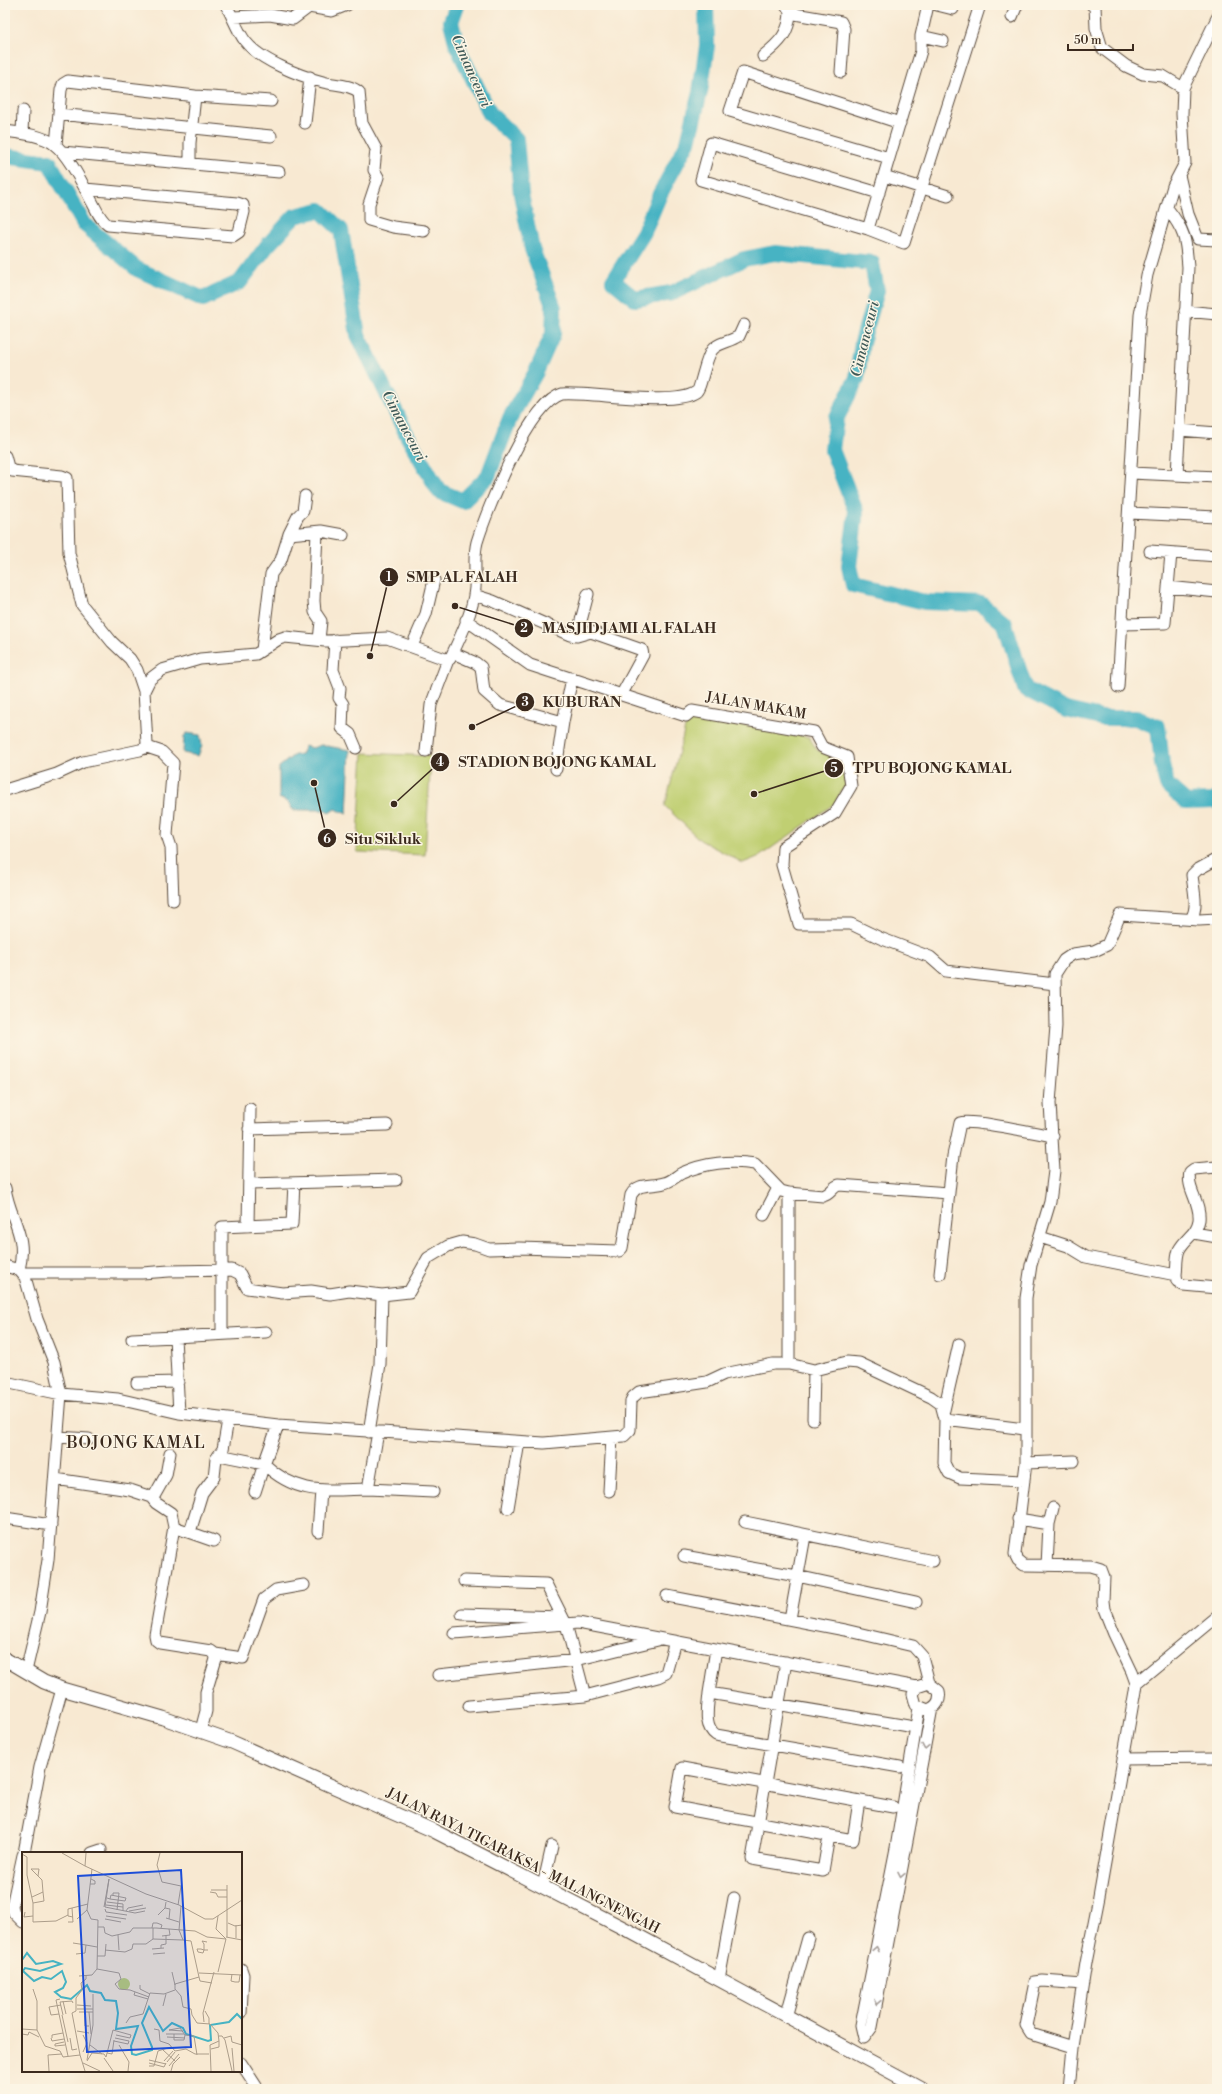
<svg xmlns="http://www.w3.org/2000/svg" width="1222" height="2094" viewBox="0 0 1222 2094" font-family="'Libre Bodoni',serif">
<style>
.green{fill:#c0cf72;stroke:#7e7c48}
.water{fill:#46b3c3;stroke:#406e70}
.lines{fill:none;stroke-linecap:round;stroke-linejoin:round}
.river{stroke:#46b3c3;stroke-width:16}
.minor-casing{stroke:#574739;stroke-width:13}
.major-casing{stroke:#574739;stroke-width:15}
.minor{stroke:#fff;stroke-width:11}
.major{stroke:#fff;stroke-width:13}
.oneway{stroke:#a79f9a}
.labels{text-anchor:middle;dominant-baseline:central;stroke-width:3;stroke-linejoin:round;paint-order:stroke}
.street-label{font-size:14px;fill:#3b2a1e;stroke:#fcf5e5}
.water-label{font-size:15px;font-style:italic;fill:#3f5a58;stroke:#fcf5e5}
.quarter-label{font-size:16px;letter-spacing:1px;fill:#3b2a1e;stroke:#fcf5e5}
.inset-river{fill:none;stroke:#46b3c3;stroke-width:2}
.inset-road{fill:none;stroke:#ac9d8a;stroke-width:1}
.view{fill:#1d4ed8;fill-opacity:0.15;stroke:#1d4ed8;stroke-width:2}
.inset-edge{fill:none;stroke:#3b2a1e;stroke-width:2}
.leader{fill:none;stroke:#3b2a1e;stroke-width:1.5}
.callout-dot{fill:#3b2a1e;stroke:#fcf5e5;stroke-width:1.5}
.mark-label{font-size:12px;text-anchor:middle;font-weight:bold;fill:#fff}
.callout-label{font-size:15px;text-anchor:middle;font-weight:bold;fill:#3b2a1e;stroke:#fcf5e5;stroke-width:3;stroke-linejoin:round;paint-order:stroke}
</style>
<rect width="100%" height="100%" fill="#fcf5e5"/>
<filter id="ink" filterUnits="userSpaceOnUse"><feTurbulence type="fractalNoise" baseFrequency=".025" numOctaves="2"/><feDisplacementMap in="SourceGraphic" scale="8" xChannelSelector="R" yChannelSelector="G"/><feConvolveMatrix kernelMatrix="1 2 1 2 8 2 1 2 1" color-interpolation-filters="sRGB"/></filter>
<filter id="wash" filterUnits="userSpaceOnUse"><feTurbulence type="fractalNoise" baseFrequency=".012" numOctaves="4" result="noise"/><feDisplacementMap in="SourceGraphic" scale="16" xChannelSelector="R" yChannelSelector="G"/><feGaussianBlur stdDeviation="0.9" result="paint"/><feColorMatrix in="noise" values="0 0 0 0 0 0 0 0 0 0 0 0 0 0 0 0 0 1.4 0 .05"/><feComposite in="paint" operator="in"/></filter>
<g filter="url(#wash)">
<rect width="100%" height="100%" fill="#f8e9d2"/>
<!-- green -->
<path class="green" d="M692,715l117,22 8,13 25,10 4,24 -12,20 -74,52 -17,7 -43,-23 -35,-34 20,-78z
M363,753l68,3 -6,99 -68,-3z"/>
<!-- water -->
<path class="water" d="M187,733l13,2 2,11 -4,10 -15,-3 1,-17z
M321,745l29,5 -3,64 -12,-5 -6,4 -3,-3h-33l-5,-8 -9,-4v-31l15,-12 7,-1 4,-8 7,2z"/>
<g class="lines">
<!-- river -->
<path class="river" d="M706,5l1,41 -7,46 -12,50 -28,52 -16,38 -31,49 22,18 37,-6 72,-34 31,-6 97,10 5,28 -15,51 -5,36 -21,41 -4,31 24,62 -7,54 4,19 72,17 56,2 24,20 20,65 41,21 35,8h35l22,9 4,37 5,21 19,17 28,-1 3,-2
M5,156l44,6 35,62 53,45 66,30 37,-17 27,-36 28,-30 25,-6 21,20 17,105 50,102 31,54 24,10 25,-25 22,-58 26,-46 17,-38 1,-26 -22,-59 -11,-55 -5,-55 -26,-25 -33,-68 -6,-24 6,-17"/>
</g>
</g>
<g filter="url(#ink)">
<g class="lines">
<!-- minor casing -->
<g class="minor-casing">
<path id="minor" d="M226,5c7,12 11,25 19,36 14,19 55,35 78,41 11,3 27,2 36,10l3,31 14,26 -2,21 4,7 -9,27v16l24,7 31,4
M786,5l4,6 5,3 46,8 3,7 -3,43
M937,5l16,4
M1092,5l3,1 1,22 6,20 24,18 17,8 20,2 20,12
M233,17l37,-2 23,4 16,-12 23,4 15,-6
M1012,17l5,-12
M921,36l22,5
M763,56c16,-13 27,-23 27,-45
M195,96l76,5
M59,114l212,22
M305,123l5,-46
M5,131c16,2 38,4 50,14 12,9 29,41 36,55 5,8 8,19 17,25l125,11 6,-4 5,-20 -1,-7 -6,-2 -152,-14
M22,133l1,-22
M56,145l5,-55 2,-6 5,-3 127,15 -5,47v20
M62,152l217,20
M889,158l-159,-47 13,-39 157,51
M1179,175l9,39 10,25 19,1
M884,176l64,20
M879,193l-168,-50 -10,37 167,49 36,14 76,-238
M1167,208c18,23 19,31 21,59l-11,208
M868,229l53,-178v-15l7,-31
M1185,311l32,3
M1179,430l38,3
M5,456l3,11 4,4 50,5 5,2 2,75 13,52 30,37 18,17 7,11 7,21 3,53v3l-7,3 -57,12 -26,12 -52,16
M1131,473l86,4
M1129,513l88,4
M317,532l-3,69 1,11 6,9 -2,19
M289,534l32,-3 22,4
M1150,551l67,5
M1168,587l49,5
M474,595l19,6 77,34 7,1 14,-4 51,18 1,5 -19,35
M466,620l64,45 156,51 6,-5 122,21 8,15 25,10 4,29 -16,27 -52,34 -1,18 17,59h52l29,14 50,19 16,14 109,13
M1122,624l43,-1 6,-70
M577,636l11,-42
M335,640l-2,30 7,18 -1,10 4,6 -1,24 8,6 6,14
M412,646l14,-32 8,-34
M262,650l9,-76 10,-14 8,-26 9,-18 5,-5 2,-15
M453,653l23,10 5,4 3,24 16,14 63,17 -7,47
M1118,687l22,-372 7,-40 26,-89 12,-23 -3,-49 1,-26 34,-70
M144,691l6,-12 12,-9 38,-11 56,-5 23,-15 6,-2 40,4 62,-3 61,22 2,-1c10,-21 23,-47 25,-71 1,-16 -2,-31 2,-46 10,-32 52,-139 85,-148 30,-2 113,13 134,-2 5,-3 9,-33 16,-42 6,-8 19,-8 27,-14l5,-11
M563,722l9,-44
M147,747l15,5 11,11 -6,72 4,12 2,53
M426,751l5,-46 17,-45
M1191,918c8,-10 2,-31 1,-43l5,-5 20,-11
M249,1129l138,-4
M249,1184l147,-4
M5,1188c5,32 23,47 14,82
M764,1215l14,-27
M248,1226l2,-117
M1194,1233l23,4
M1040,1237l28,9 18,11 90,18c1,-8 0,-17 3,-25 6,-12 18,-16 20,-30 2,-18 -13,-31 -9,-48l4,-3 23,-2
M5,1266l14,4 6,7 12,42 17,43 7,32 -13,166 -8,52 -14,59
M24,1273h118l27,-2 63,-1 8,4 7,14 35,5 29,-2 19,3 19,-3 33,4 -2,69 -11,68
M940,1274l13,-118 7,-33c12,-4 76,10 93,13
M1176,1275l1,6 6,4 34,3
M382,1295l27,-3 19,-34 20,-12 14,-4 13,2 14,5 30,-1 100,3 3,-3 9,-53c7,-13 20,-8 33,-12 7,-1 12,-7 18,-10 22,-10 49,-13 73,-9l26,27 8,2 34,3c8,-2 9,-9 16,-11l110,8
M222,1334v-107l70,-3 2,-41
M132,1339l43,-2
M789,1364v-171
M5,1382l56,12 57,5 61,14 99,12 266,18 80,-7 6,-6 1,-29 2,-4 6,-5 55,-8 13,-2 17,-8 49,-10h16l25,6 33,-8 12,1 72,34 10,7 4,15 -1,44 5,10 11,5 64,3
M137,1383l41,-1
M944,1410l15,-66
M179,1413l-4,-76 91,-5
M813,1419l1,-49
M945,1419l80,10
M278,1425l-14,39c34,32 62,26 104,25l10,-57
M58,1437l31,2
M219,1455l45,9 -9,28
M1026,1463l48,-2
M55,1479l75,11 21,7 5,6 15,10 3,14 40,14
M368,1489l65,3
M609,1491l3,-53
M153,1498l13,-23 4,-22
M508,1508l11,-66
M5,1518l46,7
M1018,1519l31,5
M745,1522l188,39
M174,1527l-19,108 1,5 4,3 51,8 4,3 28,4 21,-59 12,-9 28,-5
M318,1531l3,-40
M190,1532l12,-39 12,-16 2,-18 7,-10 5,-29
M684,1556l113,20 119,26
M1047,1566l2,-42 4,-16
M464,1581l82,3 20,40 19,72
M667,1596l178,34 68,16 9,10 7,27
M462,1614l100,3
M790,1619l15,-83
M454,1633l124,-10 339,64 12,-4 10,8c2,9 -2,16 -11,19l-12,-5 -3,-11 4,-7
M716,1649l-7,44 199,33
M786,1662l-34,197 71,12 6,-35
M438,1675l138,-15 82,-20
M1136,1683l81,-67
M709,1693c-1,14 -6,33 7,42l184,32
M469,1706l116,-10 73,-19 8,-4 9,-32
M919,1708l-23,140 -35,177 3,13 8,-11 60,-319
M201,1730l5,-19v-19l10,-33 -1,-5
M1123,1759l94,-1
M859,1801l-6,39 -178,-33 7,-39 211,39
M24,1853l16,-86 22,-78
M92,1853l9,-3
M23,1855l-11,51 2,7 9,9
M543,1886l9,-40
M241,1969l2,6 -2,38
M719,1980l15,-82
M786,2017l22,-79
M1073,2047l-42,-13 -5,-8 9,-44 8,-1 40,3
M241,2063l17,26
M1069,2089l4,-42 13,-84 13,-66 36,-206 1,-8 -4,-11 -18,-38 -10,-25 -1,-8 1,-24 -3,-8 -10,-3 -67,-1 -6,-5 -3,-6 11,-91v-165l5,-33 19,-63 4,-31 -4,-68 6,-77 -1,-52 9,-14 9,-6 21,-3 13,-6 13,-30 79,5 18,-1"/>
</g>
<!-- major casing -->
<g class="major-casing">
<path id="major" d="M5,1659l39,23 18,7 101,29 69,24 202,89 195,100 293,158"/>
</g>
<!-- minor -->
<use href="#minor" class="minor"/>
<!-- major -->
<use href="#major" class="major"/>
</g>
<!-- one-way arrows -->
<defs><path id="oneway-chevron" d="M-2-3.5L2.5 0L-2 3.5" fill="none" stroke-width="1.6" stroke-linecap="round" stroke-linejoin="round"/></defs>
<g class="oneway">
<use href="#oneway-chevron" transform="translate(925 1747) rotate(101)"/>
<use href="#oneway-chevron" transform="translate(901 1875) rotate(101)"/>
<use href="#oneway-chevron" transform="translate(876 1949) rotate(-79)"/>
<use href="#oneway-chevron" transform="translate(877 2002) rotate(101)"/>
</g>
</g>
<g class="labels">
<!-- street labels -->
<g class="street-label">
<text transform="translate(756 706) rotate(10)">JALAN MAKAM</text>
<text transform="translate(523 1861) rotate(27)">JALAN RAYA TIGARAKSA - MALANGNENGAH</text>
</g>
<!-- water labels -->
<g class="water-label">
<text transform="translate(471 71) rotate(66)">Cimanceuri</text>
<text transform="translate(865 339) rotate(-76)">Cimanceuri</text>
<text transform="translate(404 426) rotate(62)">Cimanceuri</text>
</g>
<!-- quarter labels -->
<g class="quarter-label">
<text x="136" y="1443">BOJONG KAMAL</text>
</g>
</g>
<!-- overview -->
<g transform="translate(22 1852)">
<rect width="220" height="220" fill="#f8e9d2"/>
<path d="M96 132a6 6 0 1 1 12 0a6 6 0 1 1-12 0Z" fill="#c0cf72"/>
<path class="inset-river" d="M0,108l5,-7 9,11 17,-3 8,3 -21,7 -15,-3 -2,3 11,10 8,-4 9,2 11,-8 4,11 -3,6 -8,4 6,5 10,2 16,-14 3,6 11,2 4,7 11,1 2,12 -2,16 22,-3 -7,20 1,8 4,1 16,-5v-3l-10,-24 7,-16 14,24 9,-8 11,5 3,6 22,7 3,-1 -1,-15 19,-3 8,-8 5,5"/>
<path class="inset-road" d="M40,1l23,13 61,28 33,11 26,14h8l29,-19M138,1l-3,12 5,17 19,4 -3,19M0,2l5,3v18l6,28v19l23,-1 12,-6M63,14l1,-13M9,17l11,11 1,12 -11,5M9,17h8l-1,7M70,17l-5,41 4,9 7,1 -1,49M68,32h5v-3l-4,-2M189,38h16M188,40l6,1 2,4h9M91,44v-3h6l-2,17M85,46l3,1 15,2 1,-3 -15,-3 -1,4M85,50l16,2v3M11,51l11,-2 -1,-9M84,53l17,2v4M159,54l-2,24 4,10 8,1 8,36 -24,7v5l6,7 2,11 8,2 1,6 5,8 13,1 8,9 1,8 -9,4 1,26M82,55l5,-28 -4,28M83,55l30,6 10,-2M143,56l5,1 -1,10M83,57l1,3 21,3M104,59l2,-3 15,-3M107,59l17,-3M3,60l-1,5 9,-1M136,63l7,-7 1,-6M84,64l20,3M196,64l-2,13 10,10 -8,33M51,65l-5,-1v-7l20,-5M144,66l13,4M55,67l10,-9M83,67l16,3M46,70h5l-1,-14M206,71l7,3 7,-1M76,75h6l1,6 7,3 18,-4 3,-4h23l39,3 12,6 19,2M130,76l1,-5h4l5,2 -1,3M131,76v11l30,1M96,83l1,15M140,84l8,-1 -1,-6M204,85l16,3M205,85v-52M214,86v-13M185,90l-5,-1 2,3v6l-1,3 -5,-1 -1,-3h4l3,1h4M51,91l13,2M139,96v-3l5,-1v-9M130,97l12,-1M83,98l20,2 7,-3 1,-5h13l7,-5M54,102l9,-1 1,-8 11,2M131,102l12,-1M75,104h8l1,-12M75,117l22,4 2,6 -6,5 4,5 11,1 19,7M150,120l3,13M177,121l43,2M210,122l-1,7 4,1h4l1,-7M57,124l13,-1 5,-6M177,125l1,4 12,2M118,133v4l10,5M11,137l4,12v29M113,140l-1,3 14,4M38,147l-4,1 12,56M41,149l3,13M55,153l14,1M141,154l3,-12M55,157h16M183,159l4,7v6M57,160h14M67,160l2,22M37,162l-8,1 -2,-8 12,-2M40,163l6,27M41,163l-3,-13 12,-1 1,2M63,164v10h4M182,170l-1,-9 11,-41M104,171l4,-6 13,-3 7,-21 14,1 11,-4M0,177l15,1 8,16 15,5 3,6 17,-2 5,16M132,177l5,1 1,11 9,3 6,7 11,-2 9,5h14M55,179l12,2M161,179l-14,-1 11,-2 5,7 9,1 3,19M0,182l6,1 1,-3 10,5M144,182h18M152,182v6h10l1,-5M197,184h3l3,4 7,31M145,185l18,1M29,186l1,3 12,-2M30,186v-3l11,-2M48,186l2,12 5,-1M202,186l7,-2 1,6 10,3M92,189l14,3 1,-3 -14,-3M42,190l-9,2v2l10,-1M68,193l12,9M97,193l10,17 -1,9M210,196l2,23M220,196v13M189,197l8,-2v-6M141,198l12,11M61,200l4,-9 -4,-8M85,201l5,1 2,-14M58,203l-8,-42 4,-2v-13l6,-8 -1,-7 5,-4v-4M82,206l9,13M65,208l6,-35v-31M127,208l17,4M65,209l5,-8 12,1 2,3 7,-27 18,5 -1,3 -14,-3M142,209l9,-10M145,210l8,-10M61,211l17,8M127,211l15,4 2,-4M127,214h5l4,-15 13,-4M147,214l10,-12M27,219l-1,-16 14,-1M149,219l2,-7 7,-7"/>
<path class="view" d="M159,18l10,177 -104,5 -9,-176z"/>
<rect width="220" height="220" class="inset-edge"/>
</g>
<!-- callouts -->
<path class="leader" d="M370 656L389 577M455 606L524 628M472 727L525 702M394 804L440 762M754 794L834 768M314 783L327 838"/>
<g class="callout-dot">
<circle cx="370" cy="656" r="4"/>
<circle cx="455" cy="606" r="4"/>
<circle cx="472" cy="727" r="4"/>
<circle cx="394" cy="804" r="4"/>
<circle cx="754" cy="794" r="4"/>
<circle cx="314" cy="783" r="4"/>
<circle cx="389" cy="577" r="10"/>
<circle cx="524" cy="628" r="10"/>
<circle cx="525" cy="702" r="10"/>
<circle cx="440" cy="762" r="10"/>
<circle cx="834" cy="768" r="10"/>
<circle cx="327" cy="838" r="10"/>
</g>
<g class="mark-label">
<text x="389" y="581">1</text>
<text x="524" y="632">2</text>
<text x="525" y="706">3</text>
<text x="440" y="766">4</text>
<text x="834" y="772">5</text>
<text x="327" y="843">6</text>
</g>
<g class="callout-label">
<text x="462" y="582">SMP AL FALAH</text>
<text x="629" y="633">MASJID JAMI AL FALAH</text>
<text x="582" y="707">KUBURAN</text>
<text x="557" y="767">STADION BOJONG KAMAL</text>
<text x="932" y="773">TPU BOJONG KAMAL</text>
<text x="383" y="844">Situ Sikluk</text>
</g>
<!-- margin -->
<rect width="1222" height="2094" fill="none" stroke="#fcf5e5" stroke-width="20"/>
<!-- scale -->
<path d="M1068 44v6h65v-6" fill="none" stroke="#3b2a1e" stroke-width="2"/>
<text x="1074" y="44" font-size="12" fill="#3b2a1e" stroke="#fcf5e5" stroke-width="3" paint-order="stroke">50 m</text>
</svg>
